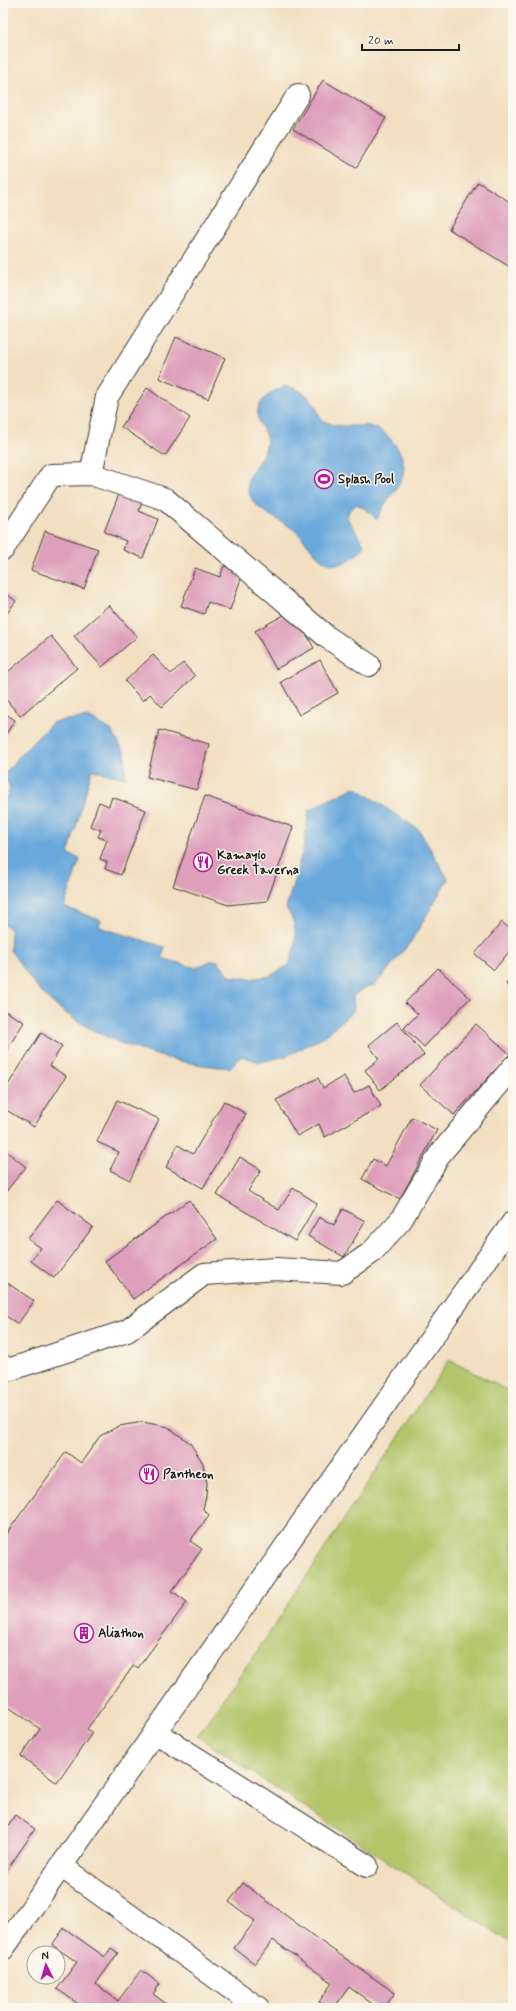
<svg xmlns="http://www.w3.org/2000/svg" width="516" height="2011" viewBox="0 0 516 2011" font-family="Mynerve,sans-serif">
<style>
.green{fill:#b2c569;stroke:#677042}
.water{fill:#69a8dc;stroke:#42627c}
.building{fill:#de9fbb}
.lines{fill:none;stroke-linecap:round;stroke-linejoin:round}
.minor-casing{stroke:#3c3935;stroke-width:24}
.minor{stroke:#fff;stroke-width:22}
.labels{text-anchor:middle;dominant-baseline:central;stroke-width:3;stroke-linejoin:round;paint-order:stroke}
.poi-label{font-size:13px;font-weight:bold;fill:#1c1c1c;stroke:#fbf7ec;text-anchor:start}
</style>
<rect width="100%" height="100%" fill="#fbf7ec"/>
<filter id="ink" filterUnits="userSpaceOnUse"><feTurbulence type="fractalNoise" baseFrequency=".025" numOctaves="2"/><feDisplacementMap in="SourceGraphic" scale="8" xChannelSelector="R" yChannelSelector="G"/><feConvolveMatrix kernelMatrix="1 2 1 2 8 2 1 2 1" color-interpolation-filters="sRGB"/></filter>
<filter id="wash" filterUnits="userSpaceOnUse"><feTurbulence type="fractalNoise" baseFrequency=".012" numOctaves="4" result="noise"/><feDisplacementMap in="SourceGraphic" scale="16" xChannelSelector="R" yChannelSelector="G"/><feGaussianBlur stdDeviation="0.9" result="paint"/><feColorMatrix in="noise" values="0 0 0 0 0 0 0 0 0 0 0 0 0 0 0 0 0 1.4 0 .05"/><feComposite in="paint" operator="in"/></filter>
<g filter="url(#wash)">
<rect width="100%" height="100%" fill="#f2dfc1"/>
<!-- green -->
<path class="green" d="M449,1360l64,33v551l-316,-208 67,-95z"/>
<!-- water -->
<path class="water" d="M285,386c12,2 24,8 30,19 4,8 3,13 11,17 13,7 29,2 43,4 19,4 39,29 34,49 -5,17 -21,28 -26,45l-10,-10 -10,-6 -8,6 -2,8 18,28c-7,9 -20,20 -33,18 -11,-2 -17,-11 -23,-18 -5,-6 -9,-12 -15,-16 -14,-12 -39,-18 -45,-37 -7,-21 14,-29 17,-47 3,-11 -6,-19 -8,-28 -3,-17 14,-27 27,-32z
M88,717l23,13 14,23v25l-33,-8 -24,84 12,5 -16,48 37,13 -2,7 66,20 -3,11 34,10 14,-7h8l12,15 19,3 21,-3 19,-11c7,-21 11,-38 -3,-57l18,-62 5,-36 46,-23 64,43 29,49 -38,64 -35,42 -9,2 -13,9 1,14 -30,27 -37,19 -27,6 -19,-6 -10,12c-64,-4 -141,-28 -188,-74 -12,-13 -22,-30 -33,-44l1,-19 -5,-6h-3v-127l5,-2 2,-9 -7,-11 18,-22 32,-32z"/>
<g id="blocks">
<!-- building -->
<path class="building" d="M323,80l63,38 -30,50 -63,-39z
M478,182l35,22v65l-64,-40z
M176,337l49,21 -17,41 -49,-21z
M147,388l43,30 -25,38 -44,-29z
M119,494l23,8 -3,9 19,8 -15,39 -20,-8 3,-9 -22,-9z
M45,531l53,18 -14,40 -53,-19z
M224,566l19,7 -13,37 -22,-8 -4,12 -23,-8 14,-38 25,9z
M3,592l13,9 -13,18z
M109,605l28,32 -35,30 -28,-31z
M293,610l21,38 -38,21 -21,-38z
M51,636l26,32 -57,48 -17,-20v-20z
M153,655l18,19 12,-11 12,13 -33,31 -12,-13 -7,7 -18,-20z
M320,660l18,33 -39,22 -18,-33z
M3,712l12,8 -12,19z
M159,730l50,14 -12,46 -50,-13z
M205,796l88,31 -26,74 -39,4 -55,-19z
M112,797l34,13 -25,65 -16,-6 2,-7 -7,-3 7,-19 -9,-3 3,-7 -11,-4 9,-24 10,4z
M502,922l11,10v15l-19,23 -19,-16z
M438,968l32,30 -46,49 -20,-19 14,-14 -13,-11z
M513,977v13l-7,-6z
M3,1010l21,12 -21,34z
M397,1022l27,33 -44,35 -15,-20 14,-11 -10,-14z
M476,1024l34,30 -56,61 -34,-30z
M41,1033l21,13 -12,20 16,10 -32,51 -31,-19v-15z
M344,1076l10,17 15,-8 12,21 -56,31 -6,-13 -22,12 -21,-36 42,-22 5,10z
M117,1100l42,19 -29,61 -20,-10 9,-18 -22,-10z
M224,1101l22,13 -43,74 -37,-21 12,-22 15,9z
M412,1117l25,13 -37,69 -38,-20 11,-20 13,7z
M3,1149l23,18 -23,28z
M240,1157l21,13 -13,21 16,10 15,9 14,-22 24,15 -22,38 -78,-46z
M57,1200l36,27 -39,51 -23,-17 10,-13 -13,-9z
M189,1200l28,39 -84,60 -28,-38z
M343,1209l22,12 -21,36 -36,-21 11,-19 15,8z
M3,1280l31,21 -16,23 -15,-10z
M143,1422l25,5 22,16 13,20 4,20 -1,13 -3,13 6,6 -19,26 12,8 -30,42 15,11 -49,66 -4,-3 -47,64 5,4 -35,50 -36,-27 19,-27 -37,-26v-165l63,-86 15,11 19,-27 19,-10z
M15,1815l20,14 -32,47v-43z
M243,1883l73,55 79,55 -11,15h-6l-29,-21 -15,21h-6l-9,-6 13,-19 -59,-43 -18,24 -21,-16 21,-27 -26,-19z
M64,1928l41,29 6,-9 7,5 -22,31 22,17 23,-31 19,14 -7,10 19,14h-88l-27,-19 20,-27 -25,-17z"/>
</g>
</g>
<g filter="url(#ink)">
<use href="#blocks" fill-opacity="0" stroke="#3c3935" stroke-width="1"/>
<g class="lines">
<!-- minor casing -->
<g class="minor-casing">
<path id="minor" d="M91,474l16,-77 191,-302
M3,549l48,-74 40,-1 74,25 162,138 42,28
M3,1366l5,4 119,-39 77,-57 72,-5 66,4 29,-20 30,-33 39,-66 73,-87
M155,1732l212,134
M61,1866l197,142
M3,1949l510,-727"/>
</g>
<!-- minor -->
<use href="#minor" class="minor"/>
</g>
</g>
<!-- icons -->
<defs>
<g id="stadium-ring" transform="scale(1)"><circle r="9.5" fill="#fbf7ec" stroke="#b5179e" stroke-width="1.5"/><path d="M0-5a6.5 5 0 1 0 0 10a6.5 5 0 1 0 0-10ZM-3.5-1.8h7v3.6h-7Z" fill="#b5179e"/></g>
<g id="restaurant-ring" transform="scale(1)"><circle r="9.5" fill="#fbf7ec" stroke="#b5179e" stroke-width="1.5"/><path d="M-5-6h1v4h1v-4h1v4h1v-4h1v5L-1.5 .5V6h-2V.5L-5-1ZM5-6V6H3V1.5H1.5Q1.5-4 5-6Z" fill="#b5179e"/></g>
<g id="building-ring" transform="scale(1)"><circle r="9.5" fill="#fbf7ec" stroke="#b5179e" stroke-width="1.5"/><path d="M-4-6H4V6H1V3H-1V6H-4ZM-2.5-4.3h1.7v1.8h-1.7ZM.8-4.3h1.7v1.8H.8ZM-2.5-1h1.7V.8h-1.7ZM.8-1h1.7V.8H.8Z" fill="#b5179e"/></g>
</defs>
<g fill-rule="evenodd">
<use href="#stadium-ring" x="324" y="479"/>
<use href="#restaurant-ring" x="203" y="862"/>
<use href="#restaurant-ring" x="149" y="1474"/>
<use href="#building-ring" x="84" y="1633"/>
</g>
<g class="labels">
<!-- poi labels -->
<g class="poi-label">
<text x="338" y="479">Splash Pool</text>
<text x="217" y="855">Kamayio<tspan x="217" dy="15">Greek Taverna</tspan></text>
<text x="163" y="1474">Pantheon</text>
<text x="98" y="1633">Aliathon</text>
</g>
</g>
<!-- margin -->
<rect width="516" height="2011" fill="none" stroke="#fbf7ec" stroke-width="16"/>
<!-- north arrow -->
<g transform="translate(46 1965) rotate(355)"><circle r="19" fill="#fbf7ec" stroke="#a29f99"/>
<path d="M0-3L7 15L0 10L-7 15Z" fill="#b5179e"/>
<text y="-6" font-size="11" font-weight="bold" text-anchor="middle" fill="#1c1c1c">N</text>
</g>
<!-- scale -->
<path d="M362 44v6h97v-6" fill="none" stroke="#1c1c1c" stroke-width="2"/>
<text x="368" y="44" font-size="12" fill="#1c1c1c" stroke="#fbf7ec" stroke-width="3" paint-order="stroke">20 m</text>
</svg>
